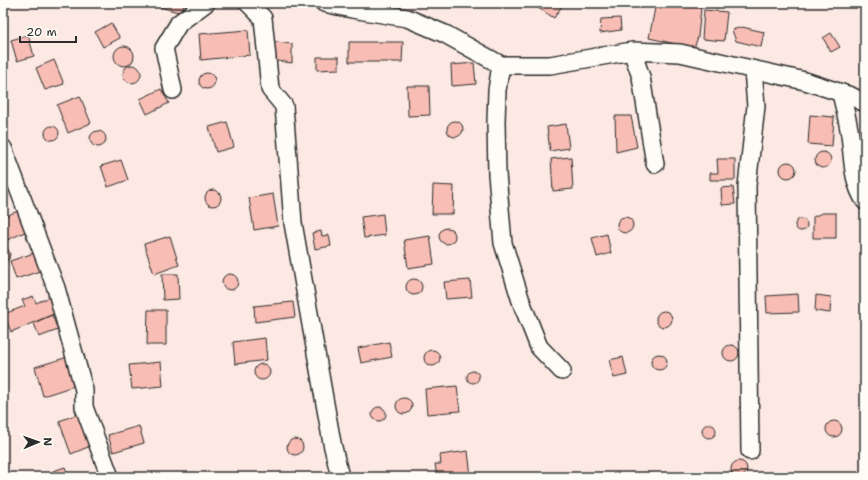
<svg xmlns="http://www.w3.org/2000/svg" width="868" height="480" viewBox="0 0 868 480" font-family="'Shantell Sans',sans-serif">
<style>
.building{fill:#f8bdb4;stroke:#2b2b2b}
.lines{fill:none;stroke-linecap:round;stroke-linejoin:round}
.minor-casing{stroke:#2b2b2b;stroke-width:20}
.minor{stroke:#fdfcf7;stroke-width:17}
</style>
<rect width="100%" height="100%" fill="#fce9e3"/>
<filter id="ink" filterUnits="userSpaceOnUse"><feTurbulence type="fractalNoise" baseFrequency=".025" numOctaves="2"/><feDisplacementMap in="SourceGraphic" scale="8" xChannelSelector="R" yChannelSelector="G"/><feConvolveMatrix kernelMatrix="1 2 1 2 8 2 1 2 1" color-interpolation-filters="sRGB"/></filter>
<g filter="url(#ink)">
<!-- building -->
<path class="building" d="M145,3h39l-2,10z
M541,3h23l-10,15 -16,-10z
M656,3h23l22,5 -3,29 -4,11 -45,-10z
M704,10l23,2 -3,29 -22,-2z
M620,18l1,12 -21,3 1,-14z
M111,23l9,15 -17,9 -8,-15z
M742,27l22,5 -3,15 -25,-6 -4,-11z
M248,30l2,25 -49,5 -2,-26z
M831,33l9,14 -9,5 -8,-14z
M28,35l6,21 -17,5 -6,-21z
M270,41l22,3v19l-21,-3z
M349,42h54l-1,20h-53z
M114 56a10 10 0 1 1 20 0a10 10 0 1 1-20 0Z
M317,57h22v12l-22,1z
M54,60l10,24 -19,6 -9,-22z
M474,63l2,21 -24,2 -1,-21z
M123 74a9 9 0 1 1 18 0a9 9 0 1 1-18 0Z
M199 81a8 8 0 1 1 16 0a8 8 0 1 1-16 0Z
M407,86h22l1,29 -22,1z
M161,89l8,14 -22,11 -7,-15z
M80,96l11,27 -23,10 -11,-28z
M810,115l24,2 -2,29 -24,-2z
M615,116h16l6,31 -21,5z
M447 129a8 8 0 1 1 16 0a8 8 0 1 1-16 0Z
M227,122l7,25 -18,5 -7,-25z
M566,124l3,24 -19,3 -3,-24z
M45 133a7 7 0 1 1 14 0a7 7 0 1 1-14 0Z
M90 139a8 8 0 1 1 16 0a8 8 0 1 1-16 0Z
M815 160a8 8 0 1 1 16 0a8 8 0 1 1-16 0Z
M571,157l2,32 -20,2 -2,-32z
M717,159h18v21h-25v-7h8z
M121,160l7,20 -20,7 -7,-21z
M780 170a8 8 0 1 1 16 0a8 8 0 1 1-16 0Z
M433,185l21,1 -1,28h-21z
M733,187l2,17 -13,1 -1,-17z
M205 198a8 8 0 1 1 16 0a8 8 0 1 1-16 0Z
M273,194l5,32 -24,4 -5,-32z
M18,211l9,20 -24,11v-25z
M822,213h14v25h-23v-21z
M383,214l2,21 -21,3 -3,-21z
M617 225a8 8 0 1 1 16 0a8 8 0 1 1-16 0Z
M795 225a6 6 0 1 1 12 0a6 6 0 1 1-12 0Z
M439 236a8 8 0 1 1 16 0a8 8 0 1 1-16 0Z
M321,231l1,5 7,-1 2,11 -16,3 -3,-16z
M607,234l4,19 -14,4 -5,-19z
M170,236l9,29 -25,9 -10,-30z
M430,236l4,28 -26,4 -4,-28z
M3,245l4,3 3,5 -1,6 -6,4z
M34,253l6,18 -24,8 -6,-18z
M222 282a8 8 0 1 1 16 0a8 8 0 1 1-16 0Z
M162,274h16l1,25 -16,1z
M406 287a8 8 0 1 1 16 0a8 8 0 1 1-16 0Z
M470,280l2,17 -26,2 -2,-17z
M798,294l1,18 -32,1 -1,-17z
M816,295l15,2 -1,16 -15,-2z
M33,296l3,7 14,-6 6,16 -45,19 -7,-18 21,-8 -3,-6z
M293,302l2,15 -40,5 -1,-16z
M148,310h18v35h-19z
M656 319a8 8 0 1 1 16 0a8 8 0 1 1-16 0Z
M52,315l6,15 -19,7 -5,-14z
M265,338l2,22 -32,4 -2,-22z
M389,342l3,15 -31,6 -3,-15z
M723 353a8 8 0 1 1 16 0a8 8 0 1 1-16 0Z
M424 358a8 8 0 1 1 16 0a8 8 0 1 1-16 0Z
M865,352v11l-2,-6z
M651 362a8 8 0 1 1 16 0a8 8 0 1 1-16 0Z
M68,357l9,28 -34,11 -8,-29z
M623,357l4,18 -13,3 -5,-18z
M161,362l2,24 -31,3 -3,-24z
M254 372a8 8 0 1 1 16 0a8 8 0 1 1-16 0Z
M467 377a6 6 0 1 1 12 0a6 6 0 1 1-12 0Z
M457,386l3,25 -33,3 -2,-25z
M396 406a8 8 0 1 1 16 0a8 8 0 1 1-16 0Z
M372 414a7 7 0 1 1 14 0a7 7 0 1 1-14 0Z
M81,413l12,32 -22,9 -12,-33z
M826 429a8 8 0 1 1 16 0a8 8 0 1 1-16 0Z
M702 431a7 7 0 1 1 14 0a7 7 0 1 1-14 0Z
M139,426l5,17 -31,9 -5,-17z
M865,438v10l-2,-5z
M287 447a8 8 0 1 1 16 0a8 8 0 1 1-16 0Z
M468,451l3,26h-27v-1l-7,1 -2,-13h6l-1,-9z
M731 469a8 8 0 1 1 16 0a8 8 0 1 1-16 0Z
M65,467l4,10h-13l-3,-6z"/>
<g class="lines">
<!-- minor casing -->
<g class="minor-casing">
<path id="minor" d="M248,3l15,15 7,71 14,17 9,117 39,220 8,34
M324,3l28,6 55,9 38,16 56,31h49l82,-14 48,2 125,28 46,15 14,7
M632,51l9,26 14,87
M501,65l-4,25 -1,32 1,52 6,69 18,58 18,46 23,24
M173,90l-9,-42 15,-25 27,-20
M841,93c3,14 7,28 9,42 3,22 2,47 15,66
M3,148l53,140 28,102v17l26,70
M750,451l-3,-265 9,-80 -3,-36"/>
</g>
<!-- minor -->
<use href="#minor" class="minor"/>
</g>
</g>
<!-- margin -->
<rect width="868" height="480" fill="none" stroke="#fdfcf7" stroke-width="16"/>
<rect x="8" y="8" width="852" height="464" fill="none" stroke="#2b2b2b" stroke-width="1.5" filter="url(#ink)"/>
<!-- north arrow -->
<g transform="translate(38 442) rotate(88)" stroke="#fdfcf7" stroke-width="3" paint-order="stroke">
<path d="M0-3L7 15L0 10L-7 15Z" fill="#2b2b2b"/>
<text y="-6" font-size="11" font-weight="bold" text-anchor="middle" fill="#2b2b2b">N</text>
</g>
<!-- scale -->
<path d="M20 36v6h56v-6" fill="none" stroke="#2b2b2b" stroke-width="2"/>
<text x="26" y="36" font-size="12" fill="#2b2b2b" stroke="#fdfcf7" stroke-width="3" paint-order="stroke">20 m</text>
</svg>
